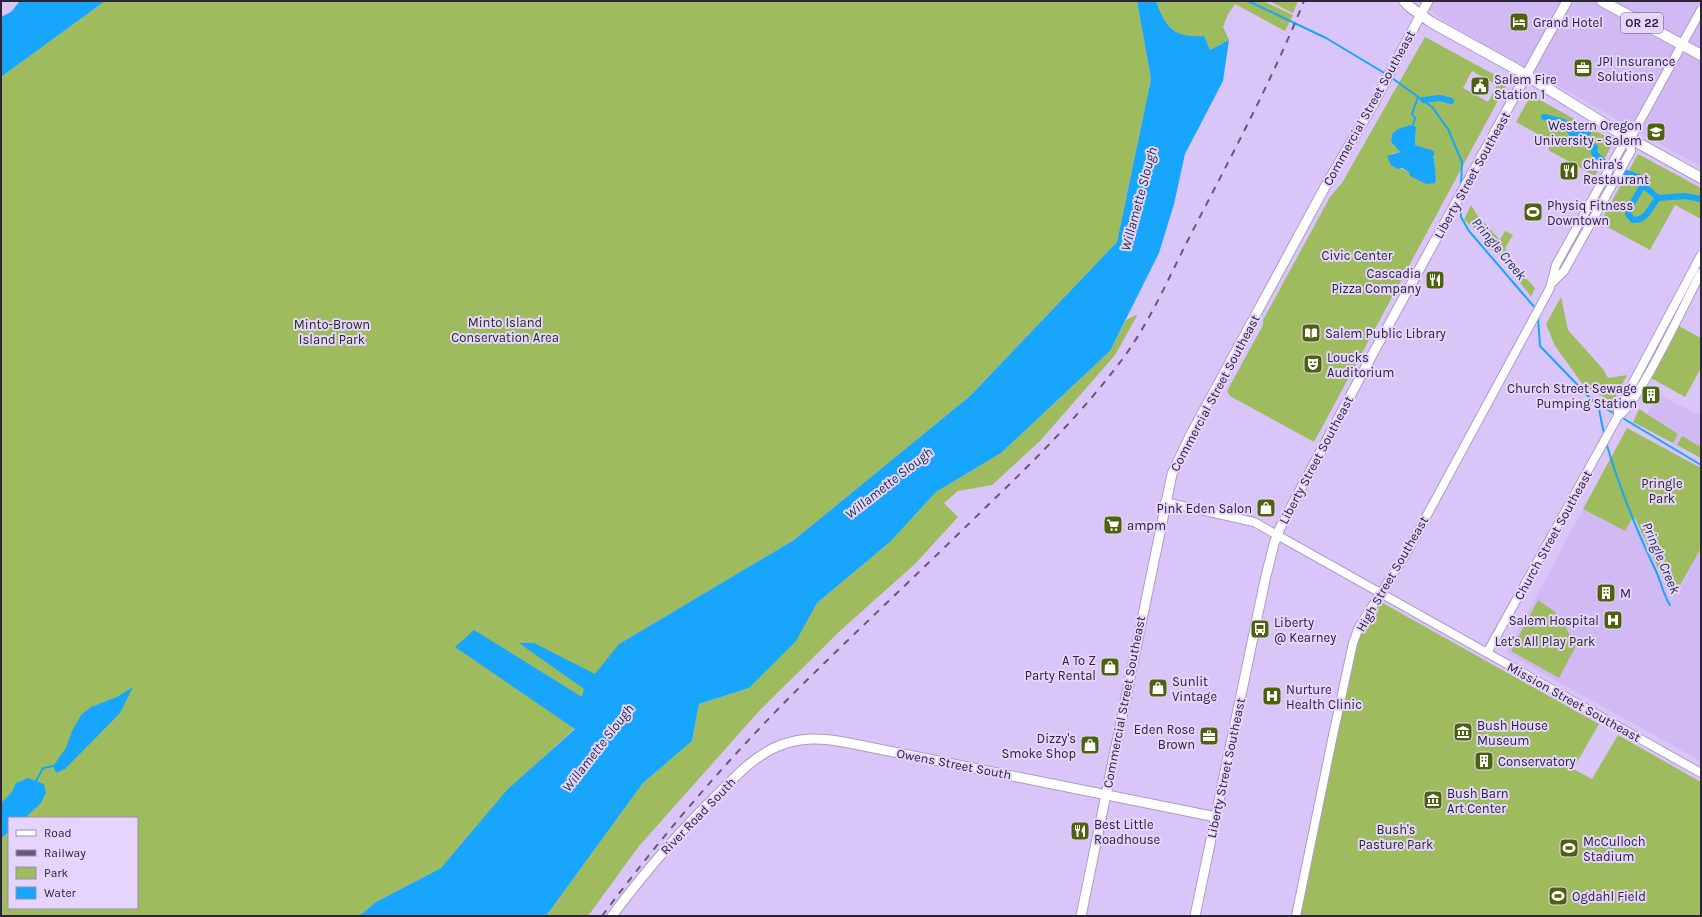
<svg xmlns="http://www.w3.org/2000/svg" width="1702" height="917" viewBox="0 0 1702 917" font-family="Karla,sans-serif">
<style>
.built{fill:#d1b9f3}
.green{fill:#9ebb5d;fill-rule:evenodd}
.water{fill:#17a6fb}
.lines{fill:none;stroke-linecap:round;stroke-linejoin:round}
.stream{stroke:#17a6fb;stroke-width:2}
.canal{stroke:#17a6fb;stroke-width:6}
.secondary-casing{stroke:#ae99cb;stroke-width:10}
.primary-casing{stroke:#ae99cb;stroke-width:11}
.highway-casing{stroke:#ae99cb;stroke-width:12}
.secondary{stroke:#fff;stroke-width:8}
.primary{stroke:#fff;stroke-width:9}
.highway{stroke:#fff;stroke-width:10}
.rail{stroke:#655976;stroke-width:2;stroke-dasharray:7 7;stroke-linecap:butt}
.labels{text-anchor:middle;dominant-baseline:central;stroke-width:4;stroke-linejoin:round;paint-order:stroke}
.shield{fill:#e5d4fe;stroke:#635872;stroke-width:1}
.shield-label{font-size:12px;font-weight:bold;fill:#2b2336}
.poi-label{font-size:13px;fill:#2b2336;stroke:#e5d4fe;text-anchor:start}
.street-label{font-size:13px;fill:#2b2336;stroke:#e5d4fe}
.park-label{font-size:13px;fill:#272e18;stroke:#e5d4fe}
.water-label{font-size:14px;font-style:italic;fill:#1b2f3f;stroke:#e5d4fe}
</style>
<rect width="100%" height="100%" fill="#dac5f9"/>
<!-- built -->
<path class="built" d="M1418,1h283v166l-252,-143z
M1658,394l43,22v42l-60,-32z
M1583,509l41,22 7,-11 3,-2 27,59 19,10 21,-39v208l-2,4 -193,-107z"/>
<!-- green -->
<path class="green" d="M105,1h1032l14,78 -34,163 -147,154 -176,144 -175,104 -44,84 -68,63 -66,77 -65,34 -17,14h-358v-839zM9,818h128v90h-128z
M1156,1h107l30,14 -8,16 -50,-27 -7,10 -5,13 6,13 -19,10 -6,-13c-30,1 -38,-9 -48,-36z
M1269,1h29l-5,12z
M1425,37l83,45 -194,360 -84,-46 -3,-5 36,-66v-5l67,-123 12,-14zM1472,71l25,14 -9,17 -25,-14zM1408,127l8,1 -1,17 13,6 6,7 2,24 -37,-14 -8,-14 9,-2 -9,-10 1,-8 4,-3z
M1531,95l83,46 -19,35 -47,-26 4,-8 -36,-20z
M1638,154l63,34v31l-26,-14 -25,45 -50,-27z
M1471,205l6,10 23,25 5,-9 8,4 -8,13 9,17 21,23 -4,9 -32,-42 -9,-6 -16,-21 -10,-8z
M1561,297l7,33 35,39 5,9 19,-3 -14,27 -29,-16 -29,-40 -9,-22z
M1138,314l-23,41 -75,86 -48,44 -34,6 -14,12 14,14 -43,47 -73,65 -82,81 -121,136 -51,70h-42l97,-133 49,-42 7,-37 50,-16 46,-47 22,-38 73,-61 46,-50 65,-39 109,-102 16,-31z
M1677,325l24,13v30l-16,29 -34,-19z
M1639,409l39,25 -5,9 -40,-21z
M1627,428l74,40v80l-22,39 -17,-10 -27,-59 -4,2 -6,11 -42,-22z
M1682,436l19,11v11l-24,-13z
M1538,600l16,11 10,11 4,10 9,12 -18,34 -48,-27z
M1381,602l218,122 -26,45 19,10 26,-44 83,47v134h-402l57,-272 10,-24z"/>
<!-- water -->
<path class="water" d="M20,1h85l-104,76v-60l10,-5z
M1137,1h19c10,27 18,37 48,35l6,14 19,-10 -6,41 -38,73 -11,50 -15,49 -49,98 -109,102 -65,39 -46,50 -73,61 -21,38 -47,47 -50,16 -7,37 -49,42 -97,133h-187l17,-14 65,-34 66,-78 68,-61 -120,-82 19,-17 108,67 2,-8 -65,-46h15l61,31 24,-30 175,-104 176,-144 147,-154 34,-163z
M1410,125l6,2 -1,18 19,6v5l-2,1 2,1 2,22 -1,3 -9,1 -16,-8 -1,-4 -7,-4 -4,1 -7,-4 -4,-9 13,-4 -9,-10 1,-8 6,-5z
M133,687l-13,26 -55,56 -9,4 -3,-7 13,-18 6,-17 9,-16 10,-8 26,-10z
M28,778l16,6 2,9 -5,10 -16,15h-16v14l-8,6v-35l11,-11 4,-9z"/>
<g class="lines">
<!-- stream -->
<path class="stream" d="M1248,1l78,37 60,36
M1392,78l40,29 16,22 14,33 -1,23
M1413,126l2,-8 -3,-4 6,-17
M1460,203l1,14 8,14 67,78
M1538,317l2,29 54,56 21,12
M1598,404l6,30
M1621,417l80,48
M1606,442c13,45 30,87 50,129 5,11 7,23 14,34
M36,781l7,-13 10,-2"/>
<!-- canal -->
<path class="canal" d="M1423,100l17,-2 11,3
M1544,117l20,5 7,11h17
M1595,147l-1,6 11,10
M1624,172l15,5 4,8 -14,24 -1,5 5,6c14,1 17,-13 25,-22l27,-2 16,3
M1643,185l15,13"/>
<!-- secondary casing -->
<g class="secondary-casing">
<path id="secondary" d="M1553,282l11,-11 67,-120 -1,-12
M1618,416c19,-9 69,-118 83,-143
M1165,502l89,20 447,251
M1487,653l131,-237v-5l83,-156
M1296,916l36,-176 21,-97 6,-16 47,-73 144,-266 6,-23 66,-119 8,-7 71,-129"/>
</g>
<!-- primary casing -->
<g class="primary-casing">
<path id="primary" d="M612,916c32,-43 67,-84 105,-121 19,-19 39,-41 64,-50 22,-8 41,-7 63,-3l372,75
M1081,916l91,-442 18,-38 136,-251 48,-82 54,-102
M1195,916l70,-336 9,-36 6,-16 91,-171 196,-356"/>
</g>
<!-- highway casing -->
<g class="highway-casing">
<path id="highway" d="M1404,1l6,6 21,15 85,47 97,60 88,49
M1602,1l99,54"/>
</g>
<!-- secondary -->
<use href="#secondary" class="secondary"/>
<!-- primary -->
<use href="#primary" class="primary"/>
<!-- highway -->
<use href="#highway" class="highway"/>
<!-- rail -->
<path class="rail" d="M602,916c62,-83 129,-161 203,-234 60,-59 121,-116 181,-175 48,-46 95,-93 135,-146 28,-37 47,-82 68,-123 40,-78 82,-155 115,-237"/>
</g>
<!-- icons -->
<defs>
<g id="hotel-square" transform="scale(1)"><rect x="-9" y="-9" width="18" height="18" rx="4" fill="#4d620c" stroke="#e5d4fe"/><path d="M-6-4.5h1.5V1H6V5H4.5V3h-9V5H-6ZM-4 0a1.8 1.8 0 1 1 3.6 0ZM.5 0V-2.5h3Q6-2.5 6 0Z" fill="#fff"/></g>
<g id="office-square" transform="scale(1)"><rect x="-9" y="-9" width="18" height="18" rx="4" fill="#4d620c" stroke="#e5d4fe"/><path d="M-6-3h4V-5.5h4V-3h4V5H-6ZM-1-4.5V-3h2v-1.5ZM-6 0V1H6V0Z" fill="#fff"/></g>
<g id="civic-square" transform="scale(1)"><rect x="-9" y="-9" width="18" height="18" rx="4" fill="#4d620c" stroke="#e5d4fe"/><path d="M-.6-6.5H3V-4.5H.6V-3L4-1V1h2V6H-6V1h2V-1L-.6-3ZM-1.2 2.5V6h2.4V2.5Z" fill="#fff"/></g>
<g id="university-square" transform="scale(1)"><rect x="-9" y="-9" width="18" height="18" rx="4" fill="#4d620c" stroke="#e5d4fe"/><path d="M0-5L7-2L0 1L-7-2ZM-4 1L0 2.5L4 1V4Q0 6-4 4Z" fill="#fff"/></g>
<g id="restaurant-square" transform="scale(1)"><rect x="-9" y="-9" width="18" height="18" rx="4" fill="#4d620c" stroke="#e5d4fe"/><path d="M-5-6h1v4h1v-4h1v4h1v-4h1v5L-1.5 .5V6h-2V.5L-5-1ZM5-6V6H3V1.5H1.5Q1.5-4 5-6Z" fill="#fff"/></g>
<g id="stadium-square" transform="scale(1)"><rect x="-9" y="-9" width="18" height="18" rx="4" fill="#4d620c" stroke="#e5d4fe"/><path d="M0-5a6.5 5 0 1 0 0 10a6.5 5 0 1 0 0-10ZM-3.5-1.8h7v3.6h-7Z" fill="#fff"/></g>
<g id="library-square" transform="scale(1)"><rect x="-9" y="-9" width="18" height="18" rx="4" fill="#4d620c" stroke="#e5d4fe"/><path d="M-6-4Q-3-5.5-.7-3.5V5Q-3 3-6 4ZM6-4Q3-5.5 .7-3.5V5Q3 3 6 4Z" fill="#fff"/></g>
<g id="theatre-square" transform="scale(1)"><rect x="-9" y="-9" width="18" height="18" rx="4" fill="#4d620c" stroke="#e5d4fe"/><path d="M-5-5.5Q0-4 5-5.5V0Q5 5 0 6Q-5 5-5 0ZM-3.3-2.5H-1v1.5H-3.3ZM1-2.5H3.3v1.5H1ZM-2.8 1Q0 5.5 2.8 1Z" fill="#fff"/></g>
<g id="building-square" transform="scale(1)"><rect x="-9" y="-9" width="18" height="18" rx="4" fill="#4d620c" stroke="#e5d4fe"/><path d="M-4-6H4V6H1V3H-1V6H-4ZM-2.5-4.3h1.7v1.8h-1.7ZM.8-4.3h1.7v1.8H.8ZM-2.5-1h1.7V.8h-1.7ZM.8-1h1.7V.8H.8Z" fill="#fff"/></g>
<g id="shop-square" transform="scale(1)"><rect x="-9" y="-9" width="18" height="18" rx="4" fill="#4d620c" stroke="#e5d4fe"/><path d="M-5-2.5h2.3a2.7 3.5 0 0 1 5.4 0H5L5.5 6h-11ZM-1.5-2.5h3a1.5 2.3 0 0 0-3 0Z" fill="#fff"/></g>
<g id="supermarket-square" transform="scale(1)"><rect x="-9" y="-9" width="18" height="18" rx="4" fill="#4d620c" stroke="#e5d4fe"/><path d="M-6-5.5h2.5l.6 2H6L4.5 2H-2.5L-4.4-4H-6ZM-1.5 3.2a1.3 1.3 0 1 0 .1 0ZM3 3.2a1.3 1.3 0 1 0 .1 0Z" fill="#fff"/></g>
<g id="hospital-square" transform="scale(1)"><rect x="-9" y="-9" width="18" height="18" rx="4" fill="#4d620c" stroke="#e5d4fe"/><path d="M-5-5h3v3.5h4V-5h3V5h-3V1.5h-4V5h-3Z" fill="#fff"/></g>
<g id="bus-square" transform="scale(1)"><rect x="-9" y="-9" width="18" height="18" rx="4" fill="#4d620c" stroke="#e5d4fe"/><path d="M-5-6H5V4H4V6H2V4H-2V6H-4V4H-5ZM-3.5-4V0h7V-4ZM-3.5 1.2v1.5H-2V1.2ZM2 1.2v1.5H3.5V1.2Z" fill="#fff"/></g>
<g id="museum-square" transform="scale(1)"><rect x="-9" y="-9" width="18" height="18" rx="4" fill="#4d620c" stroke="#e5d4fe"/><path d="M0-6L6-3V-2H-6V-3ZM-5-1h2V3h-2ZM-1-1h2V3h-2ZM3-1h2V3H3ZM-6 4H6V6H-6Z" fill="#fff"/></g>
</defs>
<g fill-rule="evenodd">
<use href="#hotel-square" x="1519" y="22"/>
<use href="#office-square" x="1583" y="68"/>
<use href="#civic-square" x="1480" y="86"/>
<use href="#university-square" x="1656" y="132"/>
<use href="#restaurant-square" x="1569" y="171"/>
<use href="#stadium-square" x="1533" y="212"/>
<use href="#restaurant-square" x="1435" y="280"/>
<use href="#library-square" x="1311" y="333"/>
<use href="#theatre-square" x="1313" y="364"/>
<use href="#building-square" x="1651" y="395"/>
<use href="#shop-square" x="1266" y="508"/>
<use href="#supermarket-square" x="1113" y="525"/>
<use href="#building-square" x="1606" y="593"/>
<use href="#hospital-square" x="1613" y="620"/>
<use href="#bus-square" x="1260" y="629"/>
<use href="#shop-square" x="1110" y="667"/>
<use href="#shop-square" x="1158" y="688"/>
<use href="#hospital-square" x="1272" y="696"/>
<use href="#museum-square" x="1463" y="732"/>
<use href="#office-square" x="1209" y="736"/>
<use href="#shop-square" x="1090" y="745"/>
<use href="#building-square" x="1484" y="761"/>
<use href="#museum-square" x="1433" y="800"/>
<use href="#restaurant-square" x="1080" y="831"/>
<use href="#stadium-square" x="1569" y="848"/>
<use href="#stadium-square" x="1558" y="896"/>
</g>
<g class="labels">
<!-- shield labels -->
<rect class="shield" x="1621" y="13" width="42" height="20" rx="3"/>
<g class="shield-label">
<text x="1642" y="23">OR 22</text>
</g>
<!-- poi labels -->
<g class="poi-label">
<text x="1533" y="22">Grand Hotel</text>
<text x="1597" y="61">JPI Insurance<tspan x="1597" dy="15">Solutions</tspan></text>
<text x="1494" y="79">Salem Fire<tspan x="1494" dy="15">Station 1</tspan></text>
<text x="1642" y="125" text-anchor="end">Western Oregon<tspan x="1642" dy="15">University - Salem</tspan></text>
<text x="1583" y="164">Chira's<tspan x="1583" dy="15">Restaurant</tspan></text>
<text x="1547" y="205">Physiq Fitness<tspan x="1547" dy="15">Downtown</tspan></text>
<text x="1421" y="273" text-anchor="end">Cascadia<tspan x="1421" dy="15">Pizza Company</tspan></text>
<text x="1325" y="333">Salem Public Library</text>
<text x="1327" y="357">Loucks<tspan x="1327" dy="15">Auditorium</tspan></text>
<text x="1637" y="388" text-anchor="end">Church Street Sewage<tspan x="1637" dy="15">Pumping Station</tspan></text>
<text x="1252" y="508" text-anchor="end">Pink Eden Salon</text>
<text x="1127" y="525">ampm</text>
<text x="1620" y="593">M</text>
<text x="1599" y="620" text-anchor="end">Salem Hospital</text>
<text x="1274" y="622">Liberty<tspan x="1274" dy="15">@ Kearney</tspan></text>
<text x="1096" y="660" text-anchor="end">A To Z<tspan x="1096" dy="15">Party Rental</tspan></text>
<text x="1172" y="681">Sunlit<tspan x="1172" dy="15">Vintage</tspan></text>
<text x="1286" y="689">Nurture<tspan x="1286" dy="15">Health Clinic</tspan></text>
<text x="1477" y="725">Bush House<tspan x="1477" dy="15">Museum</tspan></text>
<text x="1195" y="729" text-anchor="end">Eden Rose<tspan x="1195" dy="15">Brown</tspan></text>
<text x="1076" y="738" text-anchor="end">Dizzy's<tspan x="1076" dy="15">Smoke Shop</tspan></text>
<text x="1498" y="761">Conservatory</text>
<text x="1447" y="793">Bush Barn<tspan x="1447" dy="15">Art Center</tspan></text>
<text x="1094" y="824">Best Little<tspan x="1094" dy="15">Roadhouse</tspan></text>
<text x="1583" y="841">McCulloch<tspan x="1583" dy="15">Stadium</tspan></text>
<text x="1572" y="896">Ogdahl Field</text>
</g>
<!-- street labels -->
<g class="street-label">
<text transform="translate(1369 108) rotate(-61)">Commercial Street Southeast</text>
<text transform="translate(1472 175) rotate(-61)">Liberty Street Southeast</text>
<text transform="translate(1215 393) rotate(-62)">Commercial Street Southeast</text>
<text transform="translate(1316 460) rotate(-62)">Liberty Street Southeast</text>
<text transform="translate(1553 535) rotate(-61)">Church Street Southeast</text>
<text transform="translate(1392 574) rotate(-60)">High Street Southeast</text>
<text transform="translate(1124 702) rotate(-79)">Commercial Street Southeast</text>
<text transform="translate(1574 702) rotate(29)">Mission Street Southeast</text>
<text transform="translate(954 764) rotate(11)">Owens Street South</text>
<text transform="translate(1226 768) rotate(-78)">Liberty Street Southeast</text>
<text transform="translate(698 816) rotate(-46)">River Road South</text>
</g>
<!-- park labels -->
<g class="park-label">
<text x="1357" y="255">Civic Center</text>
<text x="505" y="322">Minto Island<tspan x="505" dy="15">Conservation Area</tspan></text>
<text x="332" y="324">Minto-Brown<tspan x="332" dy="15">Island Park</tspan></text>
<text x="1662" y="483">Pringle<tspan x="1662" dy="15">Park</tspan></text>
<text x="1545" y="641">Let's All Play Park</text>
<text x="1396" y="829">Bush's<tspan x="1396" dy="15">Pasture Park</tspan></text>
</g>
<!-- water labels -->
<g class="water-label">
<text transform="translate(1139 199) rotate(-75)">Willamette Slough</text>
<text transform="translate(1499 249) rotate(50)">Pringle Creek</text>
<text transform="translate(889 483) rotate(-38)">Willamette Slough</text>
<text transform="translate(1661 558) rotate(67)">Pringle Creek</text>
<text transform="translate(598 748) rotate(-52)">Willamette Slough</text>
</g>
</g>
<!-- border -->
<rect width="1702" height="917" fill="none" stroke="#2b2336" stroke-width="4"/>
<!-- legend -->
<rect x="8" y="817" width="130" height="92" fill="#e5d4fe" stroke="#9b8dae"/>
<rect x="16" y="830" width="20" height="6" fill="#ffffff" stroke="#9b8dae"/>
<text x="44" y="837" font-size="12" fill="#2b2336">Road</text>
<rect x="16" y="850" width="20" height="6" fill="#655976" stroke="#9b8dae"/>
<text x="44" y="857" font-size="12" fill="#2b2336">Railway</text>
<rect x="16" y="867" width="20" height="12" fill="#9ebb5d" stroke="#9b8dae"/>
<text x="44" y="877" font-size="12" fill="#2b2336">Park</text>
<rect x="16" y="887" width="20" height="12" fill="#17a6fb" stroke="#9b8dae"/>
<text x="44" y="897" font-size="12" fill="#2b2336">Water</text>
</svg>
